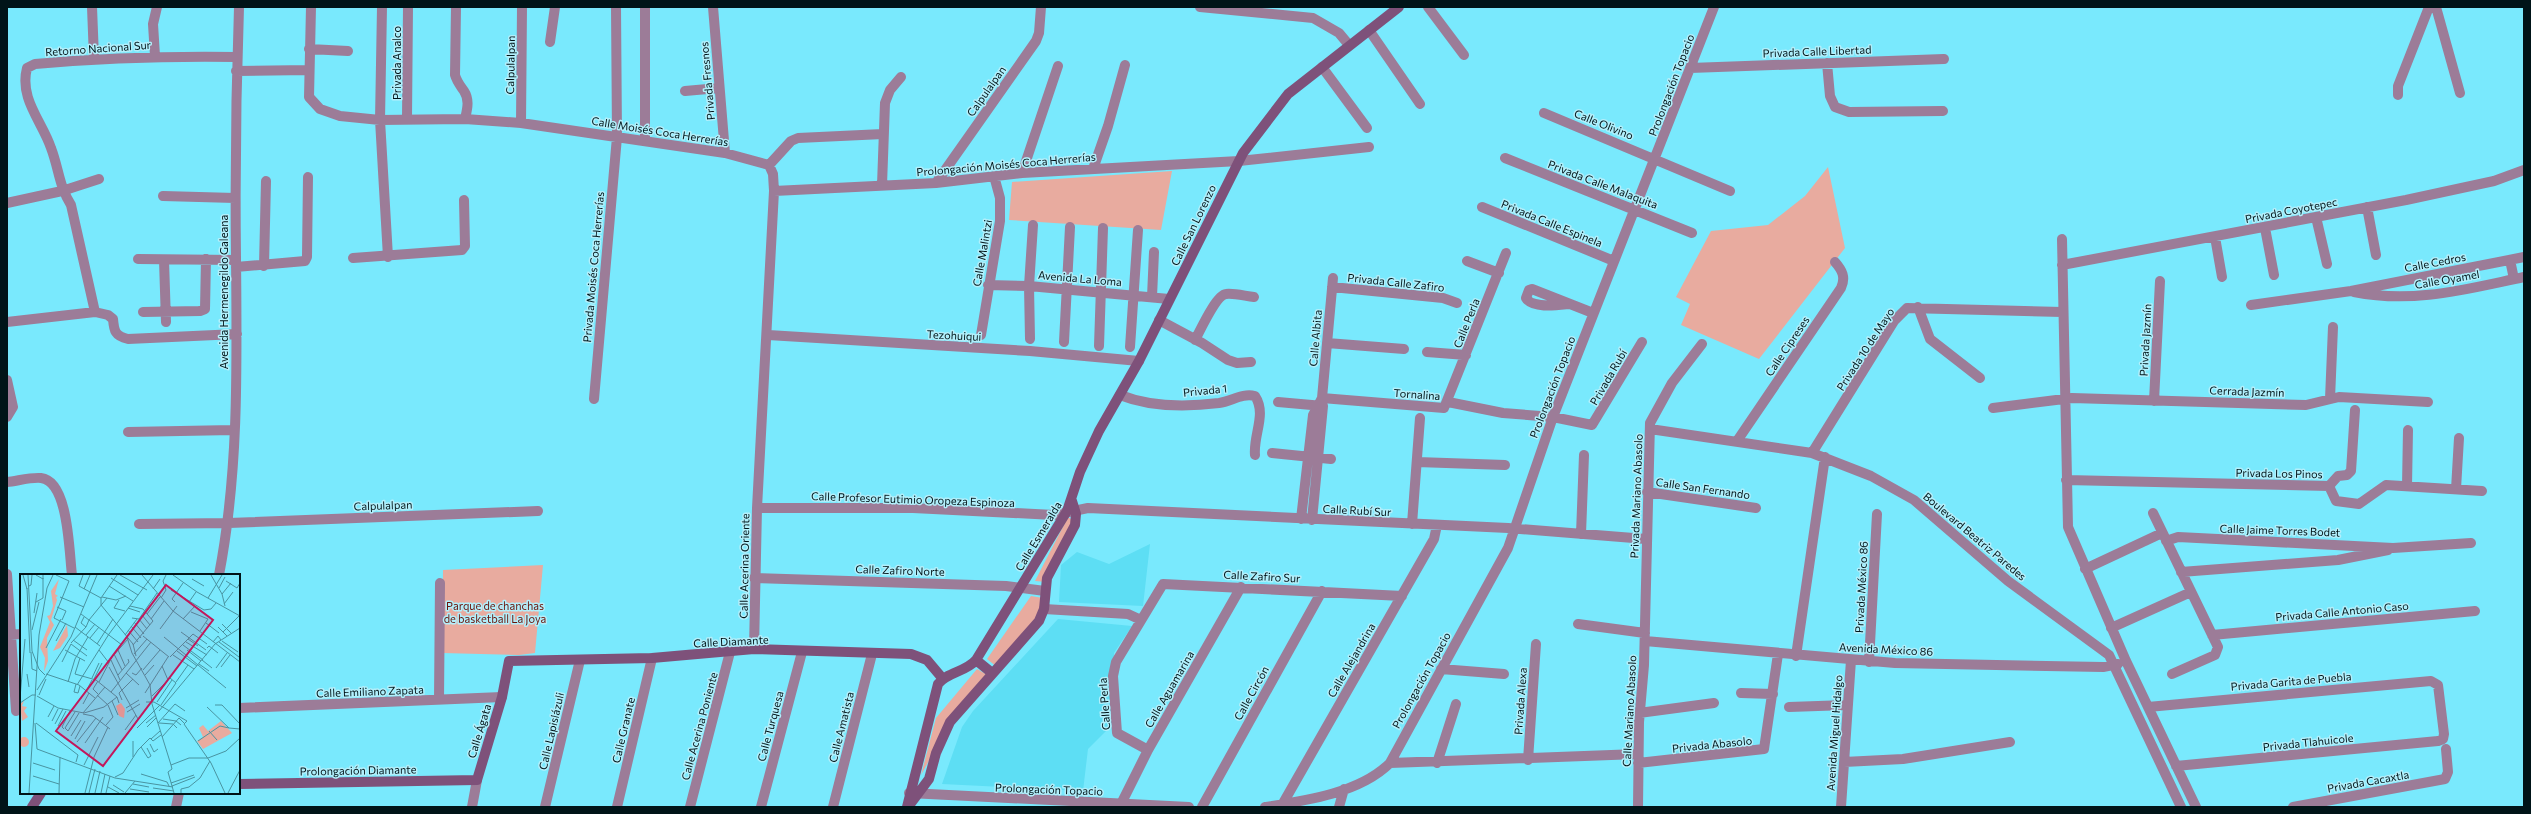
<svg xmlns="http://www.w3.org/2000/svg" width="2531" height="814" viewBox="0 0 2531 814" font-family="Commissioner,sans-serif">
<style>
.built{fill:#5ddef4}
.green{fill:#e8ab9f}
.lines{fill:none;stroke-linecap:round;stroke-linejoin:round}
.street{stroke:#9c7c98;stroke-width:10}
.secondary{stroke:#7e517a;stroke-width:10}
.labels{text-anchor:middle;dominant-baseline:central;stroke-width:3;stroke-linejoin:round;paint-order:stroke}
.street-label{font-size:11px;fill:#001418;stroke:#b2effb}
.park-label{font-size:11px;fill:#6a1208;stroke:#b2effb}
.inset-road{fill:none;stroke:#4994a1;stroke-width:1}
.view{fill:#c2185b;fill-opacity:0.15;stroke:#c2185b;stroke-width:2}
.inset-edge{fill:none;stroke:#001418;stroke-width:2}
</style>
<rect width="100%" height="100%" fill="#79e9fd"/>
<!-- built -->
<path class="built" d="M1150,544l-7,62 -84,-4 2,-37 16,-13 32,12z
M1058,619l74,7 -18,27 -2,72 -24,24 -5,42 -141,-7 20,-57 11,-16z"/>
<!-- green -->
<path class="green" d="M1828,167l17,81 -86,111 -78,-34 9,-21 -14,-7 35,-66 57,-6 37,-29z
M1172,171l-11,59 -152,-10 3,-38z
M1068,517l10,7 -31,58 -12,-1z
M543,565l-8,88 -16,2 -77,-2 1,-83z
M1031,596l12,2 -1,12 -45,57 -10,-8z
M977,669l12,7 -43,54 -25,45 15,-57z"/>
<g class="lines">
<!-- street -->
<path class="street" d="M92,7l2,51
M311,7l-2,90 11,12 20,7 40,4 85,-1 56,4 204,30 44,12 4,9 1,17 -17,317 -3,141
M382,7l-2,113 8,137
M456,7l-1,68c2,7 5,10 9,16 6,9 3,19 1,28
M645,7v134
M713,7l12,146
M1200,7l113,11 26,15 10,12
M1428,7l36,48
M2436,7l24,86
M1369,30l51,74
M550,42l5,-35
M309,49l39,2
M155,56l-2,-32 4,-17
M1827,63l3,33 5,11 14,5 94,-1
M1322,67l45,61
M1690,68l254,-9
M236,71l73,-1
M685,91l34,-3
M2398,95v-9l31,-79
M1544,113l186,78
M407,118l1,-111
M521,123l1,-116
M1505,158l187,75
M769,165l22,-24 7,-3 85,-4
M1093,169l15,-43 17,-61
M1022,173l36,-107
M936,183l100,-142 3,-8 2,-26
M882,185l3,-82 5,-13 11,-13
M774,191l162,-8 86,-10 217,-12 130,-14
M163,196l72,2
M7,203l55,-12 37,-12
M1482,207l132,54
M2367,207l9,48
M2316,217l11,47
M2265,228l9,47
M2215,237l7,40
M2062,239l6,288 58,134 70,146
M353,258l109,-8 3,-4 -1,-46
M138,259l98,1
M164,260l2,62
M2510,260l4,19
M1467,261l32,12
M2062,265l344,-65 88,-19 30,-11
M264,266l2,-85
M236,267l69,-6 2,-4 1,-80
M988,285l41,1 140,13
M1332,287l111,11 14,5
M2354,292c60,12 112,-3 170,-15
M1152,297l2,-45
M1569,304c-10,1 -37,5 -43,-6l3,-8 3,-1 61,24
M2251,305l100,-14 173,-34
M1918,307l12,32 50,39
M95,312l-24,-107c-12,-19 -12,-36 -20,-57 -9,-27 -32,-49 -24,-80l8,-4c68,-6 134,-8 202,-7
M143,312l57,-1 5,-2 1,-50
M1159,320l43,23 26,17 9,3 14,-1
M7,322l88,-10 13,3 5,4c1,12 2,17 15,20l109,-5
M768,335l262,16 109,10
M981,335l19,-114v-23l-6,-22
M1030,339l-1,-53 4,-61
M1195,340c5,-9 21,-45 31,-46 8,-1 19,2 28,3
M1064,342l6,-115
M1327,343l77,6
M1099,346l4,-118
M1130,347l8,-117
M1427,352l39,3
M7,380l6,27 -6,10
M1120,395c30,12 67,12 99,8 13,-2 23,-10 36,-7 12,18 -2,39 0,59
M1322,398l122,10 62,-155
M594,399l23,-262 -1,-130
M2330,399l3,-72
M2154,401l6,-120
M1278,402l45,4
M1448,402l55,11 50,4 39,8 50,-83
M1993,408l79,-10 234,7 33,-8 89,5
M1650,429l162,24 59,23 43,24 94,81 101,74 72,152
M128,432l105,-2
M1737,441l104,-153c5,-11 1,-18 -6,-26
M1272,453l59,6
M1812,453l82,-132 13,-13 155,4
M1417,462l88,3
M2066,480l263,6
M7,482c10,-1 24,-5 34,-4 28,3 28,75 31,97
M2329,486l7,15 23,3 27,-19 96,6
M2329,486l9,-10 9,-1 4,-4 4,-61
M2407,486l1,-56
M2456,489l3,-51
M1647,492l109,16
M757,508h156l141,7 34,-7 420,20 138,11
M2153,513l65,134 -3,8 -43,19
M1301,519l12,-104 9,-17 11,-120
M1312,520l11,-114 -2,-5
M139,524l90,-1 309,-12
M1412,524l8,-106
M1581,534l3,-79
M2166,541l12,-4 215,11 78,-5
M2085,569l77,-36
M2181,572l157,-12 50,-10
M7,574l9,137
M219,575c20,-104 18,-211 17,-317 -1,-84 0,-167 3,-251
M754,578l252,8 39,5
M1044,609l84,5 13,6
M1578,624l67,9
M2111,628l80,-36
M7,635l14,-1
M2212,635l263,-24
M1645,641l250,22 208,4 15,-3
M1796,656l29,-199
M1869,662l8,-148
M1441,669l63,5
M1741,693l32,1
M439,700l1,-117
M1789,707l58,-2
M2148,707l283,-26 7,4 6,49 -1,5 -5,2 -262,25
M239,708l263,-11
M1639,713l75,-10
M1148,750l-31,-17 -4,-57 3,-14 47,-78 239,12
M1528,760l8,-116
M1844,762l59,-3 107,-17
M1390,763l248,-9
M1437,763l19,-59
M1638,763l126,-14 14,-95
M909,793l280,14
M1121,804l27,-54 93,-163
M1282,805l152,-266 3,-14
M176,807l3,-14
M472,807l5,-27
M545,807l35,-147
M617,807l35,-149
M690,807l40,-155
M761,807l41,-155
M833,807l39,-153
M1202,807l120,-216
M1265,807c40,-6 95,-14 125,-44l118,-215 45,-131 161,-410
M1339,807l5,-18
M1638,807l1,-85 5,-57 6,-242 22,-40 30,-39
M1841,807l10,-147
M2293,807l152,-28 3,-7 -2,-23"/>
<!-- secondary -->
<path class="secondary" d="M976,660l16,13
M239,784l238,-4 25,-83 7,-36 143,-3 102,-9 157,5 16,6 16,19
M32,807l9,-14
M907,807l31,-123c9,-12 28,-12 38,-24l91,-149 13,-39 19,-41 40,-70 104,-208 45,-59 111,-87
M908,807l21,-28 7,-26 14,-31 89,-101 5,-12 3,-31 28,-53 1,-11 -4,-13"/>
</g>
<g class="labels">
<!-- street labels -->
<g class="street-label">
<text transform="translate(98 48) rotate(-4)">Retorno Nacional Sur</text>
<text transform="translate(1817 51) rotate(-2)">Privada Calle Libertad</text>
<text transform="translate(396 63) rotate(-90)">Privada Analco</text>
<text transform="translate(510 65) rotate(-89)">Calpulalpan</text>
<text transform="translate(707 81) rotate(-95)">Privada Fresnos</text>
<text transform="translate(1671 85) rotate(-69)">Prolongación Topacio</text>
<text transform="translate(986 91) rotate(-55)">Calpulalpan</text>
<text transform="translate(1604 124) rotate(22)">Calle Olivino</text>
<text transform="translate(660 131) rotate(9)">Calle Moisés Coca Herrerías</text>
<text transform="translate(1006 164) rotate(-5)">Prolongación Moisés Coca Herrerías</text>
<text transform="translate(1603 184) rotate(21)">Privada Calle Malaquita</text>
<text transform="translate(2291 210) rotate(-11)">Privada Coyotepec</text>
<text transform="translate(1552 223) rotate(22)">Privada Calle Espinela</text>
<text transform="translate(1193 225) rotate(-64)">Calle San Lorenzo</text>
<text transform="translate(982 253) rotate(-80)">Calle Malintzi</text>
<text transform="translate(2435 262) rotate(-11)">Calle Cedros</text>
<text transform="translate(593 267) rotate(-85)">Privada Moisés Coca Herrerías</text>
<text transform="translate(1080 278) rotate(5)">Avenida La Loma</text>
<text transform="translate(2447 279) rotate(-10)">Calle Oyamel</text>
<text transform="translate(1396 282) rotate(6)">Privada Calle Zafiro</text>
<text transform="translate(223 292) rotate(-90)">Avenida Hermenegildo Galeana</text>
<text transform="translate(1466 323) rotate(-68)">Calle Perla</text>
<text transform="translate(954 335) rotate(3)">Tezohuiqui</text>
<text transform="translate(1315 338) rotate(-85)">Calle Albita</text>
<text transform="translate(2145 340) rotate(-87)">Privada Jazmín</text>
<text transform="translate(1787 346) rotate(-56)">Calle Cipreses</text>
<text transform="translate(1865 349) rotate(-57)">Privada 10 de Mayo</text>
<text transform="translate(1608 377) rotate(-60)">Privada Rubí</text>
<text transform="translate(1552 387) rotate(-69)">Prolongación Topacio</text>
<text transform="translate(1205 390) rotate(-6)">Privada 1</text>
<text transform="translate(2247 391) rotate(2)">Cerrada Jazmín</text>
<text transform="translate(1417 394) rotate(4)">Tornalina</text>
<text transform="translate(2279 473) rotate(1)">Privada Los Pinos</text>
<text transform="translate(1703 488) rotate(8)">Calle San Fernando</text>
<text transform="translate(1636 496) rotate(-88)">Privada Mariano Abasolo</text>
<text transform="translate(913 499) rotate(2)">Calle Profesor Eutimio Oropeza Espinoza</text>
<text transform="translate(383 505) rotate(-2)">Calpulalpan</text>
<text transform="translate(1357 510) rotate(3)">Calle Rubí Sur</text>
<text transform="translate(2280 530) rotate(2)">Calle Jaime Torres Bodet</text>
<text transform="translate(1038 536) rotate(-59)">Calle Esmeralda</text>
<text transform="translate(1975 536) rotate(40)">Boulevard Beatriz Paredes</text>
<text transform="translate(744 566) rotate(-89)">Calle Acerina Oriente</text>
<text transform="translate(900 570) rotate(2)">Calle Zafiro Norte</text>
<text transform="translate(1262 576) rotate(3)">Calle Zafiro Sur</text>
<text transform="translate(1861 587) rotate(-87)">Privada México 86</text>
<text transform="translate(2342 611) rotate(-5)">Privada Calle Antonio Caso</text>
<text transform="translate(731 641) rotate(-3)">Calle Diamante</text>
<text transform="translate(1886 649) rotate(3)">Avenida México 86</text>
<text transform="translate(1351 660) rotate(-60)">Calle Alejandrina</text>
<text transform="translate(1421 680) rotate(-61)">Prolongación Topacio</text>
<text transform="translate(2291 681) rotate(-5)">Privada Garita de Puebla</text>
<text transform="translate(1169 689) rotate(-60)">Calle Aguamarina</text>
<text transform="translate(370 691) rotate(-2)">Calle Emiliano Zapata</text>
<text transform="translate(1251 693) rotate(-61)">Calle Circón</text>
<text transform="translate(1520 701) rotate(-86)">Privada Alexa</text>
<text transform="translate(1104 704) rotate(-94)">Calle Perla</text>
<text transform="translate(1629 711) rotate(-87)">Calle Mariano Abasolo</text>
<text transform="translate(699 726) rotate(-75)">Calle Acerina Poniente</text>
<text transform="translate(770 726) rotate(-75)">Calle Turquesa</text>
<text transform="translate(841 727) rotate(-76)">Calle Amatista</text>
<text transform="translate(623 730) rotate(-77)">Calle Granate</text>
<text transform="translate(479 731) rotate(-73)">Calle Ágata</text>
<text transform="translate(551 731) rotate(-77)">Calle Lapislázuli</text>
<text transform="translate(1834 733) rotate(-86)">Avenida Miguel Hidalgo</text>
<text transform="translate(2308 742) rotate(-6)">Privada Tlahuicole</text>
<text transform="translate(1712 744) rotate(-6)">Privada Abasolo</text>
<text transform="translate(358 770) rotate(-1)">Prolongación Diamante</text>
<text transform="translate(2368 781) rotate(-10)">Privada Cacaxtla</text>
<text transform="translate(1049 789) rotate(2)">Prolongación Topacio</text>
</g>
<!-- park labels -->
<g class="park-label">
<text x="495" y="605">Parque de chanchas<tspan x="495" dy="13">de basketball La Joya</tspan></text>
</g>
</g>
<!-- overview -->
<g transform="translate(20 574)">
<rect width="220" height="220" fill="#79e9fd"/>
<path d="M39,5l-4,15 3,2 -2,1 1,3 -6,20 3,5 -7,13 1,23 -4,11 1,-14 -5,-11 10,-25 -3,-6 3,-1 3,-9 -2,-15zM47,51l1,11 -8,12 -7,3zM4,127l-2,5 5,1 -3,4 4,6 -6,4 -2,-17zM101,129l4,6 -1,9 -5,-2 -3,-10zM201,147l11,12 -29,16 -6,-8 6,-4 -4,-9 4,-3 5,6zM-1 168a5 5 0 1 1 10 0a5 5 0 1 1-10 0Z" fill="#e8ab9f"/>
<path class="inset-road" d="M3,1l4,14M8,1l4,76 7,18 6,6M16,1l7,4v-4M36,1l13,6 -15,37 20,10M63,1l-4,11 22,12M100,1l27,15M122,1l31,36 67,51M153,1l24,17 43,24M191,1l11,19 3,12M91,4l27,17M172,5l12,7M206,7l11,7 3,-5M9,12l2,-1 1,-10M89,12l24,15M7,14l3,65M199,14l6,-11M64,15l6,-14M133,15l7,-10M151,16l33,20 7,-1 5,-6M202,20l9,-11M40,23l24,10M82,23l14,3 10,-4M81,24v7l32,39 3,12M81,24l16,-23M141,24l5,-8 -3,-9 3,-6M188,24l14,-23M99,26l-5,8 11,3M16,28l7,-4v-20M155,28l-3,-3 11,-16M169,28l7,-10M204,30l9,-12M110,32l13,3 10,12 -20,24M37,33l9,4 -4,9M108,34l12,4M171,38l17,7 -8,12M14,39l3,-20M61,40l41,31M127,40l13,-17M122,41l8,10M64,43l-3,6 5,4M112,44l7,1 8,10M119,45l18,-26M131,45l13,-18M163,45l12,-13M69,46l18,-22M114,48l10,12M186,49l13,10M202,50l9,9M111,52l10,12M55,53l25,19M198,53l9,9M140,55l17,-23M12,56l7,-28M108,56l10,12M161,58l25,18M203,58l16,-16M66,61l9,-11M105,61l12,-16M123,62l26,21M107,63l5,16 18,32 2,19 19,61M144,63l34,28M70,64l9,-11M168,65l10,7M53,66l14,10M36,67l10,-18M202,67l16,11M166,68l21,13M193,68l5,-6 3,4M199,68l20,15M51,69l15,-16 3,-7M77,70l16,-25M163,71l20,15M26,74l15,-29M187,74l2,-2 9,7M45,76l20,11M79,76l10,13M98,76l7,16M167,76l14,11M157,77l20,15M11,78l1,17 5,2M94,80l8,16M114,80l13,-15M153,81l21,14M150,83l23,-23 14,10M60,84l-5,16 21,6 21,17 2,6M91,86l9,20M182,86l10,8M42,88l9,-18 16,12M179,90l10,7M178,91l28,23M142,92l6,14M89,93l29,52 -8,12M201,93l9,-12M196,94l11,-15M123,96l17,-20M106,99l13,12M112,99l4,2 6,-7M7,100l2,13M26,100l33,11 16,13M98,101l11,-13 -1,-3M125,101l9,-10M72,104l7,-15M74,105l8,-16M78,107l-5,8 5,5M48,108l7,-23 13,-22M79,108l13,-25 16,-18M156,108l12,-17M56,110l-2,8 4,1 2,-7M57,111l32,-51 44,-59M17,116l34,-53 26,-62M66,117l6,-11M91,118l40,-50M125,119l23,-36M19,121l7,-16M77,121l11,10M17,122l21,12 26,5 20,-6 13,-10M132,122l18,-18M0,124l5,-59M102,126l-3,-7 14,-14M92,127l6,14M126,128h8l33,19 -3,3 27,39 14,30M137,128l15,-22M0,129l12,-8h4M63,130l6,-11M141,131l15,-22 -6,-5M195,131h7l18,19M187,133l22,21 11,1M106,134l13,-8M139,137l56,-67 25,-16M55,138l-10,16 3,3 11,-18M107,138l13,-8M63,139l22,-26M63,140l10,2 17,13M28,143l6,-11M143,145l13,2 5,4M32,147l6,-12M15,149l2,26 78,29 58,9M16,149l42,32 -2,7M126,149l10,-8M138,149l17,-19 10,7M139,149l14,1 4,4M35,150l8,-15M86,151l7,-8 -5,-12M38,152l8,-15M127,153l9,-9M117,154l23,-23M44,155l-2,-2 8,-16M105,156l11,-15M189,157l8,9M51,162l10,-16M142,163l17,-19 5,5M55,165l10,-18M131,165l9,-8M113,167v16M178,167l22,-15 9,2M57,168l19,-24M65,169l18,-26M130,170l4,8 4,-3M121,173l7,11 3,-2 -4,-8M13,189l22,7M64,191l14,-28M121,200l26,8 2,4M13,202l26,8M95,203l8,-4 15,-23 12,-12 3,3 8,-6M151,209l23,-8M113,210l16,3M93,211l11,7M152,212l23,-9M88,213l11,6M133,214l21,3M110,215l19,3M9,219l10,-158 8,-47 6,-13M39,219l1,-36M65,219l9,-36 14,-30M69,219l6,-24M75,219l5,-22M81,219l4,-19M86,219l4,-17M105,219l10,-12M154,219l-6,-21 4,-3 -1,-4 18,-7h19l18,-7 14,-13M161,219v-4l8,-2 11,-9 10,-17M208,219l12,-23"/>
<path class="view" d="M146,11l47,35 -110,146 -47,-35z"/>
<rect width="220" height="220" class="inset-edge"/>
</g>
<!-- border -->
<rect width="2531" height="814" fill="none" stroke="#001418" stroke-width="16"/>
</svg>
